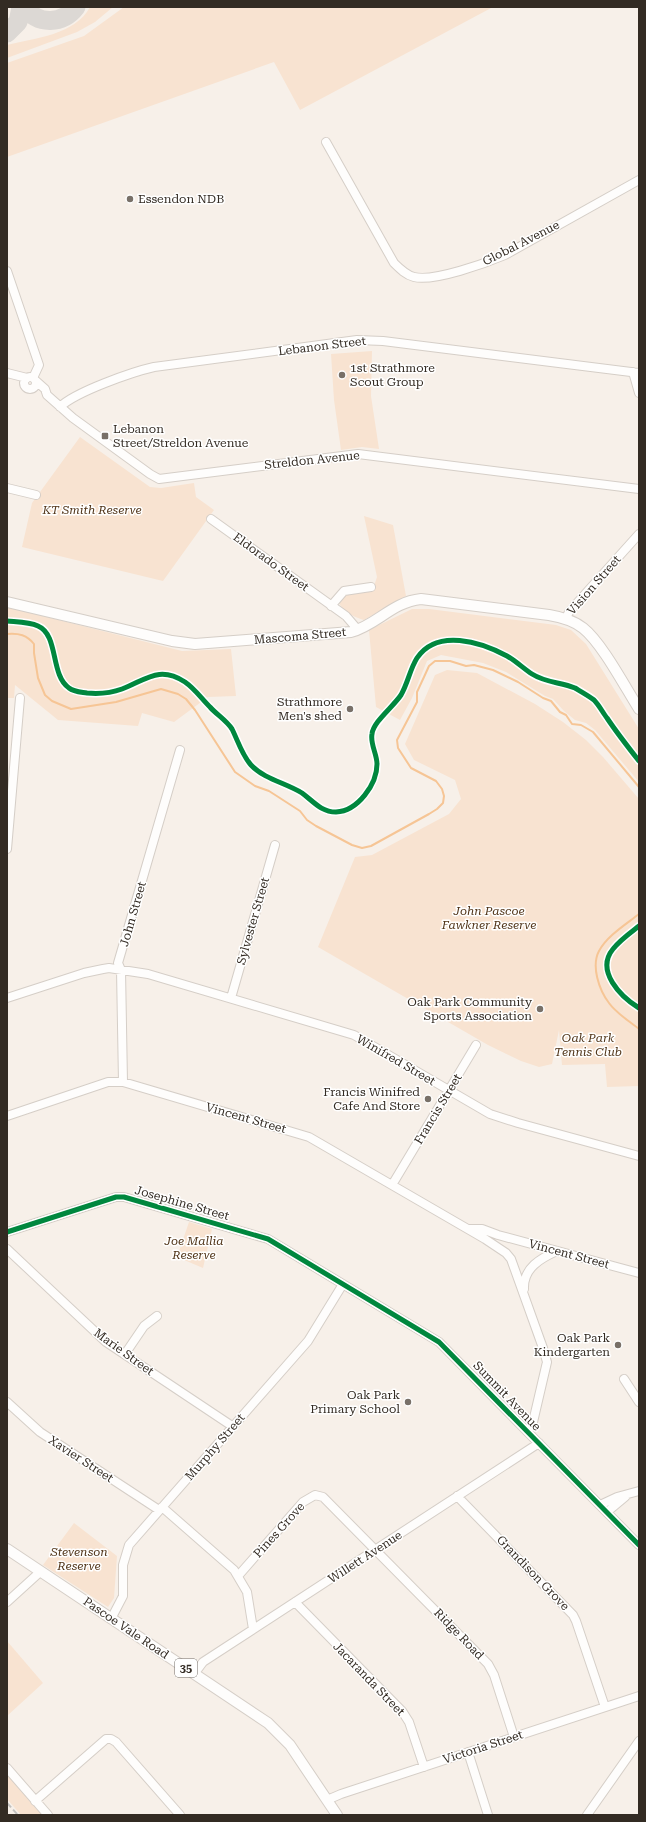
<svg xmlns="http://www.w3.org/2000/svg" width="646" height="1822" viewBox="0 0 646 1822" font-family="'Roboto Serif',serif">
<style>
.green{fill:#f8e3d1}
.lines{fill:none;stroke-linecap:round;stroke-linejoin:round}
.stream{stroke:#f6c595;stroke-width:2}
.taxiway{stroke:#dcd8d4;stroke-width:19}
.minor-casing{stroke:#d5cec7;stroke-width:10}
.major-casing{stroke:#d5cec7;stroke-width:12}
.minor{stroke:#fefdfc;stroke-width:8}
.major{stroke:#fefdfc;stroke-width:10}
.rail{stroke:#c2c0be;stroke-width:2;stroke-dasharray:6 3;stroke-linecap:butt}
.cycleway-casing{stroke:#fff;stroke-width:8}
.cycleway{stroke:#00873e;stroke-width:5}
.poi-dot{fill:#787068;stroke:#fff;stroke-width:1.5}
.labels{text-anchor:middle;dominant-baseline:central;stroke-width:3;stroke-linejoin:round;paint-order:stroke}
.shield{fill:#fff;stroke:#706b65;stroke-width:1}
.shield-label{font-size:11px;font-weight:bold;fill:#332b23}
.poi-label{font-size:12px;fill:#332b23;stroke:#fff;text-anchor:end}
.street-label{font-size:12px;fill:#332b23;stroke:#fff}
.park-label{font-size:12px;font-style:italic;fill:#513519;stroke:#fff}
</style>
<rect width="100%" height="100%" fill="#f7f0e9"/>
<!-- green -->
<path class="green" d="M90,7h23l-18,15 -18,10 -70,26v-13c28,-7 68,-10 83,-38z
M124,7h369l-193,103 -26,-48 -267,95v-94l77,-27z
M372,351l-1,45 8,53 -17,-2 -21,3 -7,-50 -3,-46z
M80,437l70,50 11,1 33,-5 2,14 18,13 -51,71 -141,-34 10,-44z
M364,516l29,9 13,71 -42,24c-8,-2 -23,-9 -25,-18l3,-7 31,-6 4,-12z
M7,607l175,44 49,-2 5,47 -28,1 -34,25 -32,-9 -4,13 -80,-6 -43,-35 -1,13h-7z
M412,609h17l127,16 15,5 15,14 53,85v53l-44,-52 -9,-7 -11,-3 -11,-9 -11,-12 -8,-3 -39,-24 -23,-9 -42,-8 -14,6 -15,37 -12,22 -24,-13 -7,-77z
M447,670l30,3 58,31 28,18 23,18 17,17 36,42v287l-32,1 -2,-23 -43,1 -3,-35 -7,34 -13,3 -18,-6 -33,-16 -170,-98 37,-90 17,-2 77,-41 12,-15 -6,-19 -41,-20 -9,-16 30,-69z
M189,1222l23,7 -9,39 -26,-11z
M74,1523l43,33 -3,42 -6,9 -65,-42z
M7,1641l36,42 -36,33z
M7,1774l36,41h-22l-14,-16z"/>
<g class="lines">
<!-- stream -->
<path class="stream" d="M7,634c12,-1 20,1 27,10v9l4,25 7,17 7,6 19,8 45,-7 45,-13 17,5 8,5 9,11 40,62 20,14 14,5 31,20 7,9 9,6 36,19 10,3 9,-2 58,-32 8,-5 6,-6 1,-7 -2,-7 -6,-8 -25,-13 -13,-20 -1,-8 20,-38v-10l7,-15 5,-11 6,-5h15l16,5 8,-1 19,5 25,12 25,16 8,3 9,11 6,3 6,9 9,1 12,7 46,55
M639,914c-14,11 -32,22 -40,37 -8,15 0,39 10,52 7,10 20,18 30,26"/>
<!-- taxiway -->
<path class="taxiway" d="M25,7c13,19 38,17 51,0
M7,33l11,-11 3,-15"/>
<!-- minor casing -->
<g class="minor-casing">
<path id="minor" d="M326,142l68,121c6,6 12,12 20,14 20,5 72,-14 91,-22l134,-75
M7,271l32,94 -6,13
M633,372l6,21
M7,373l20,5
M24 383a6 6 0 1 1 12 0a6 6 0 1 1-12 0Z
M36,381l9,8 2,6 26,23 77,56 9,5 199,-25 281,35
M60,407c15,-15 72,-35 94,-40l203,-27 26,1 256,32
M7,488l29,7
M211,519l135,97 12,14
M331,606l13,-15 27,-4
M566,618l3,-6 70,-78
M7,849l13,-151
M7,998l77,-25 19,-4 6,-1 39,6 206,61 136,79 28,9 121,33
M231,998l44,-153
M123,1082l-2,-112 -3,-7 62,-213
M7,1116l101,-34h15l186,55 176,102 21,14 5,6 32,89 4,14 -14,60 -5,9
M392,1185l84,-140
M468,1229h14l16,6 141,38
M7,1232l109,-35h8l144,42 171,103 200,203
M7,1249l99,93 126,84
M524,1289c-1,-21 17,-31 33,-38
M125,1354l19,-28 13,-10
M624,1379l15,23
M7,1402l33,30 119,78
M457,1496l116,119 3,6 29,86
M600,1505l17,-8 22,-6
M162,1507l72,63 13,22 6,37
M607,1512l18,-15
M238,1576l65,-74 12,-7 8,2 165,167 6,11 20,62
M7,1602l33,-30
M295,1602l107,109 7,11 15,45
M111,1619l12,-23v-31l6,-20 179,-204 35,-57
M194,1674l9,-12 336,-219
M468,1752l20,63
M7,1768l41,47
M327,1800l14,-6 298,-98
M35,1801l71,-62h5l5,3 64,73
M587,1815l52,-74"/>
</g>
<!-- major casing -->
<g class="major-casing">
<path id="major" d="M7,602l165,39 23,3 156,-12c26,-7 41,-30 70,-33l128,16c12,2 24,5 34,13 19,15 42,59 56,81
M7,1549l261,174 22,22 47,70"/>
</g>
<!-- minor -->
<use href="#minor" class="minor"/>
<!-- major -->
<use href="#major" class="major"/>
<!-- rail -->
<path class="rail" d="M7,1803l11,12"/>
<!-- cycleway casing -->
<g class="cycleway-casing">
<path id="cycleway" d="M7,621c10,1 22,1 31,5 21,9 12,49 31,62 5,4 12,4 18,5 11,1 24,0 35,-4 24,-9 37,-24 63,-7 10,7 16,16 25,25 7,8 16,13 22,22 6,12 10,26 19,36 13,14 35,18 51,28 11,8 19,19 34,19 22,-1 41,-28 41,-48 0,-10 -7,-20 -5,-30 1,-12 21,-27 29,-39 7,-12 9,-26 16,-37 20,-30 64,-16 90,-2 9,5 17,13 25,18 14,9 29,8 43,14 5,3 14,8 19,12 5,5 9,13 13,18 10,15 21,29 32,43
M639,926c-9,7 -19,14 -26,23 -18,22 8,48 26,59
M7,1232l109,-35h8l144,42 171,103 200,203"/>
</g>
<!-- cycleway -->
<use href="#cycleway" class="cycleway"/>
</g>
<!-- markers -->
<g class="poi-dot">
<circle cx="130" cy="199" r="4"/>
<circle cx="342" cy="375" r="4"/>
<rect x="101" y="432" width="8" height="8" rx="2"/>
<circle cx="350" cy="709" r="4"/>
<circle cx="540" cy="1009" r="4"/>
<circle cx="428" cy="1099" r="4"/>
<circle cx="618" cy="1345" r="4"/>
<circle cx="408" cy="1402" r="4"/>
</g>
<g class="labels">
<!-- shield labels -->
<rect class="shield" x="175" y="1659" width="22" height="18" rx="3"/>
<g class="shield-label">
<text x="186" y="1668">35</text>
</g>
<!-- poi labels -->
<g class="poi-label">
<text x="138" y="199" text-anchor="start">Essendon NDB</text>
<text x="350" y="368" text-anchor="start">1st Strathmore<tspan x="350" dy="14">Scout Group</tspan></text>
<text x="113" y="429" text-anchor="start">Lebanon<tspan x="113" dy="14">Street/Streldon Avenue</tspan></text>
<text x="342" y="702">Strathmore<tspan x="342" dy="14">Men's shed</tspan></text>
<text x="532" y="1002">Oak Park Community<tspan x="532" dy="14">Sports Association</tspan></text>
<text x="420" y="1092">Francis Winifred<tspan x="420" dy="14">Cafe And Store</tspan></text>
<text x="610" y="1338">Oak Park<tspan x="610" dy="14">Kindergarten</tspan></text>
<text x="400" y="1395">Oak Park<tspan x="400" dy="14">Primary School</tspan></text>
</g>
<!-- street labels -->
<g class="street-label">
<text transform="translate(521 243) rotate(-27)">Global Avenue</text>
<text transform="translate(322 346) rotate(-7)">Lebanon Street</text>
<text transform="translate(312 460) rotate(-6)">Streldon Avenue</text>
<text transform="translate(271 562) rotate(36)">Eldorado Street</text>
<text transform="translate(594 585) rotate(-49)">Vision Street</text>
<text transform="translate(300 636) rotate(-5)">Mascoma Street</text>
<text transform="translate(133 914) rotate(-74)">John Street</text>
<text transform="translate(253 921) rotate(-74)">Sylvester Street</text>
<text transform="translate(396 1060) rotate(30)">Winifred Street</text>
<text transform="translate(438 1109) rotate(-59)">Francis Street</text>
<text transform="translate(246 1118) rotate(16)">Vincent Street</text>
<text transform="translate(182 1203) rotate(16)">Josephine Street</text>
<text transform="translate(569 1254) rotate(15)">Vincent Street</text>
<text transform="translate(124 1352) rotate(36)">Marie Street</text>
<text transform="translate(507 1396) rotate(46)">Summit Avenue</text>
<text transform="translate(215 1447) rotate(-49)">Murphy Street</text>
<text transform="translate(81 1459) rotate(33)">Xavier Street</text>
<text transform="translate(279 1530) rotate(-48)">Pines Grove</text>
<text transform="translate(365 1557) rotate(-33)">Willett Avenue</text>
<text transform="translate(533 1573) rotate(46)">Grandison Grove</text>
<text transform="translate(126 1628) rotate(34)">Pascoe Vale Road</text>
<text transform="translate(459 1634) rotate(46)">Ridge Road</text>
<text transform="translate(369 1679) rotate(46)">Jacaranda Street</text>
<text transform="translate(483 1747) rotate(-18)">Victoria Street</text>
</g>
<!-- park labels -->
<g class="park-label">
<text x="92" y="510">KT Smith Reserve</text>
<text x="489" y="911">John Pascoe<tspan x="489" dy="14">Fawkner Reserve</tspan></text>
<text x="588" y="1038">Oak Park<tspan x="588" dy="14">Tennis Club</tspan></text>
<text x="194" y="1241">Joe Mallia<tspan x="194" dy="14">Reserve</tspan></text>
<text x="79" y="1552">Stevenson<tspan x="79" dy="14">Reserve</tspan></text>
</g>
</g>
<!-- border -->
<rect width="646" height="1822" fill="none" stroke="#332b23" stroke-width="16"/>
</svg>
